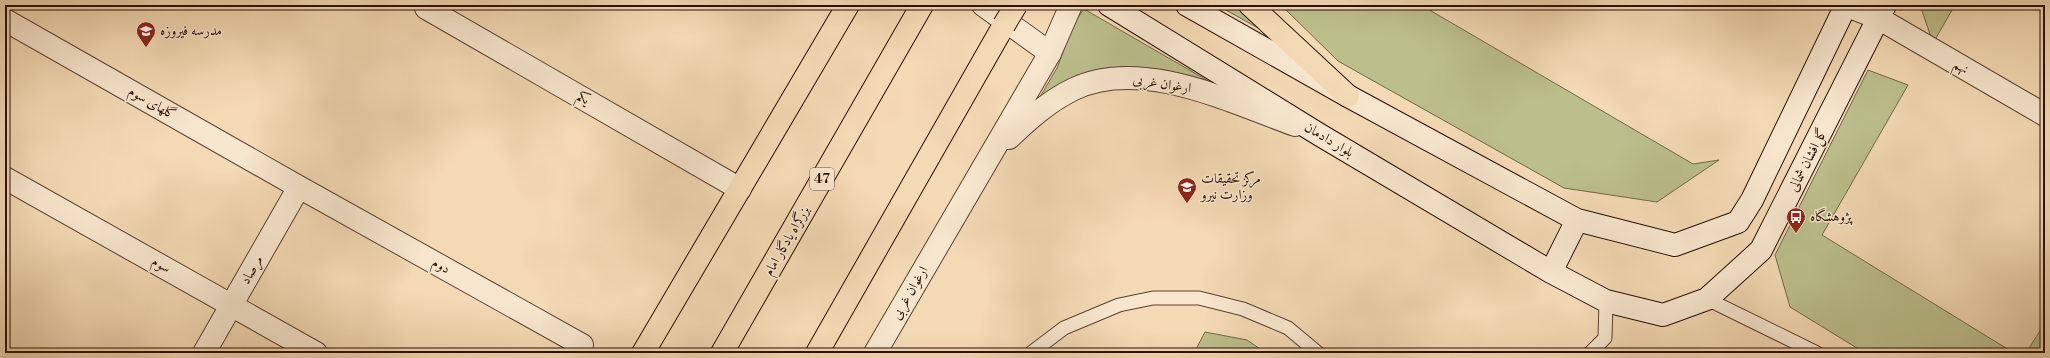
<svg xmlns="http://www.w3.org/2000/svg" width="2050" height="358" viewBox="0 0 2050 358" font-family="'Libre Bodoni',Amiri,serif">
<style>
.green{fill:#bbbf8c;stroke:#736849}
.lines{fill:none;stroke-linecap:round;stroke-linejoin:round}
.service-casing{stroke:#5d4232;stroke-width:15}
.minor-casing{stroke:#5d4232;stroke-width:24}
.tertiary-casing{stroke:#5d4232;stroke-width:24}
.secondary-casing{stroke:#2b1006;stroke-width:24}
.trunk-casing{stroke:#2b1006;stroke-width:24}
.service{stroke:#f7e6ce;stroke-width:13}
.minor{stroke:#f7e6ce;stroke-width:22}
.tertiary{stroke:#f7e6ce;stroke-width:22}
.secondary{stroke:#f7e6ce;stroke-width:22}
.trunk{stroke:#f3d9b4;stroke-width:22}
.trunk-bridge-casing{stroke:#2b1006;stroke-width:24;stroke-linecap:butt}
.trunk-bridge{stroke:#f3d9b4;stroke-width:22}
.labels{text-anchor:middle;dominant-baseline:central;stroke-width:3;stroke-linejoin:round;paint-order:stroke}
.shield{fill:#f7e6ce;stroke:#685042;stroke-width:1}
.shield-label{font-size:13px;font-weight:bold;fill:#2b1006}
.poi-label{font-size:14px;fill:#2b1006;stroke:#f7e6ce;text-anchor:start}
.street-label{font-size:14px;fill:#2b1006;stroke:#f7e6ce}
</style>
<rect width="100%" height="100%" fill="#f3d9b4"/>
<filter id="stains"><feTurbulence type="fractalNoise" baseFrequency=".005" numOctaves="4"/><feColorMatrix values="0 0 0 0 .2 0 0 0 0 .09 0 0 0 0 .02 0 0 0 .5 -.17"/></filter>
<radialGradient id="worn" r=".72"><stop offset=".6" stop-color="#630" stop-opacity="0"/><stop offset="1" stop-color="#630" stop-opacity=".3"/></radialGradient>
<!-- green -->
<path class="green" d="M1217,5h18l23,23z
M1281,5h140l272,159 26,-4 -62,42 -93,-14 -226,-127z
M1920,5h35l-22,38z
M1084,9l138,80 -56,-17 -133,37 24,-41 17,-45z
M1868,70l40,15 -86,150 192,118h-149l-75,-46 -15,-52z
M2045,323v30h-19z
M1205,332l42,8 19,13h-72z"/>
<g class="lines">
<!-- service casing -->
<g class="service-casing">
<path id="service" d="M1707,299l110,54
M1031,353l33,-25 55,-23 34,-7h46l44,11 45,19 30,25
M1590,353l15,-15 1,-37"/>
</g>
<!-- minor casing -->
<g class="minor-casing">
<path id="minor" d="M983,5l67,48
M1845,5l33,13 167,97
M426,8l314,181
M5,20l294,167 283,158
M5,178l311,175
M204,353l95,-166"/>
</g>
<!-- tertiary casing -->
<g class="tertiary-casing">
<path id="tertiary" d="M1009,138c20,-19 40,-37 65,-49 67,-32 157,13 221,36
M875,353l175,-300 21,-48"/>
</g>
<!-- secondary casing -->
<g class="secondary-casing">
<path id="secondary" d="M1109,5l211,130 231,137 55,29 57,14 44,-16 54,-49 124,-245
M1187,5l161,91 229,124 98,25 63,-23 14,-22 94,-195
M1551,272l26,-52"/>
</g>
<!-- trunk casing -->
<g class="trunk-casing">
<path id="trunk" d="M1250,5l98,91
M643,353l205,-348
M722,353l200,-348
M817,353l187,-328"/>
</g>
<!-- service -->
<use href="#service" class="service"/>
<!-- minor -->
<use href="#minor" class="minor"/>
<!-- tertiary -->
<use href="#tertiary" class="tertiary"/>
<!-- secondary -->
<use href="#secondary" class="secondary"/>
<!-- trunk -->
<use href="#trunk" class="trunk"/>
<!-- trunk-bridge casing -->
<g class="trunk-bridge-casing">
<path id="trunk-bridge" d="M1004,25l12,-20"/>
</g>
<!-- trunk-bridge -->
<use href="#trunk-bridge" class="trunk-bridge"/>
</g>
<!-- icons -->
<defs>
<g id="school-pin" transform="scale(1)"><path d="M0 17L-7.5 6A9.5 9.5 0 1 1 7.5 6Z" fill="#8f2418" stroke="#f7e6ce"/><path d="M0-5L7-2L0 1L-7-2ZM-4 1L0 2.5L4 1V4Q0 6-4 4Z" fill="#fff"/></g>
<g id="university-pin" transform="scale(1)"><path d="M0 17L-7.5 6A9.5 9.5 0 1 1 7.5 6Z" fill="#8f2418" stroke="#f7e6ce"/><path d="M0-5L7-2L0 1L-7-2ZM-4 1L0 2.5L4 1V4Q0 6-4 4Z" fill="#fff"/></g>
<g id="bus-pin" transform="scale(1)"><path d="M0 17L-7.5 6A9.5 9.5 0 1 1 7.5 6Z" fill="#8f2418" stroke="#f7e6ce"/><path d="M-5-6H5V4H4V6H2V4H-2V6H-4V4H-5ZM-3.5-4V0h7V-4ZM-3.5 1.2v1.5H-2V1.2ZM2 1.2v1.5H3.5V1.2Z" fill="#fff"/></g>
</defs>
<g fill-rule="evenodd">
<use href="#school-pin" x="146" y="31"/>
<use href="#university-pin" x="1187" y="187"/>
<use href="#bus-pin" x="1796" y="217"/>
</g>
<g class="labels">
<!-- shield labels -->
<rect class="shield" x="810" y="168" width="24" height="22" rx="3"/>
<g class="shield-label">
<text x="822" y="179">47</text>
</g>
<!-- poi labels -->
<g class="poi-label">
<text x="160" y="31">مدرسه فیروزه</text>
<text x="1201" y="179">مرکز تحقیقات<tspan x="1201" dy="16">وزارت نیرو</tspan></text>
<text x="1810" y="217">پژوهشگاه</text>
</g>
<!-- street labels -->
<g class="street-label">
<text transform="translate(1961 67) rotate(30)">نهم</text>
<text transform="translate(1162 84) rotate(9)">ارغوان غربی</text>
<text transform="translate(583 98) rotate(30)">یکم</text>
<text transform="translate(152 103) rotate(30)">گلهای سوم</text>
<text transform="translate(1329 140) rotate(31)">بلوار دادمان</text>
<text transform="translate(1808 160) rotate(-63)">گل‌افشان شمالی</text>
<text transform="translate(787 241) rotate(-60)">بزرگراه یادگار امام</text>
<text transform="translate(161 265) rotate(29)">سوم</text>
<text transform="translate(441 266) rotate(29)">دوم</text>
<text transform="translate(252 270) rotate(-60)">مرصاد</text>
<text transform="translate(910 293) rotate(-60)">ارغوان غربی</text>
</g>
</g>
<!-- margin -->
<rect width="2050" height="358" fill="none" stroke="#f3d9b4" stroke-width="20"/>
<rect x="6" y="6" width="2038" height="346" fill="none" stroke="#2b1006" stroke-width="2"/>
<rect x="10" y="10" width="2030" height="338" fill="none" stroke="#2b1006"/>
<rect width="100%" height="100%" filter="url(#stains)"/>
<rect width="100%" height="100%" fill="url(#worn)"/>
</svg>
